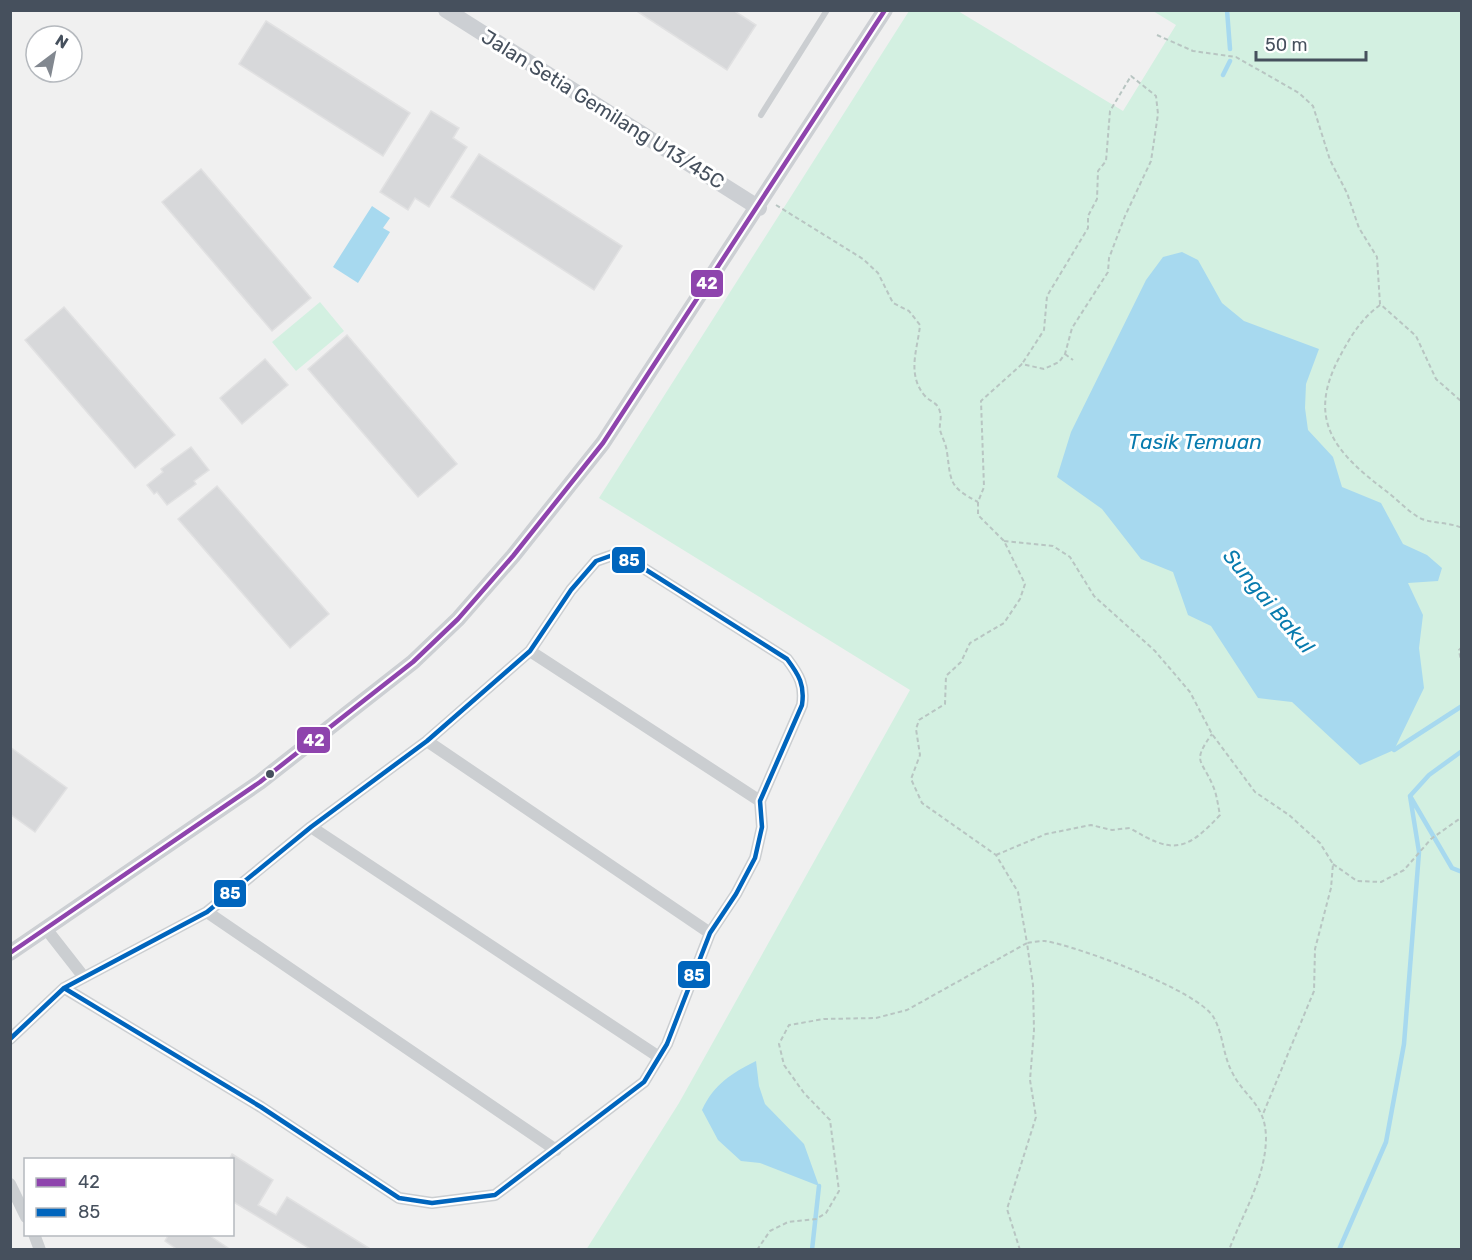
<svg xmlns="http://www.w3.org/2000/svg" width="1472" height="1260" viewBox="0 0 1472 1260" font-family="Rubik,sans-serif">
<style>
.green{fill:#d3f0e1}
.water{fill:#a7d9ef}
.lines{fill:none;stroke-linecap:round;stroke-linejoin:round}
.stream{stroke:#a7d9ef;stroke-width:4.5}
.building{fill:#d7d8da;stroke:#e1e1e2;stroke-width:1.5}
.path{stroke:#b8c5c2;stroke-width:2;stroke-dasharray:4.5 3;stroke-linecap:butt}
.lane{stroke:#cbced1;stroke-width:6}
.street{stroke:#cbced1;stroke-width:12}
.secondary{stroke:#cccfd3;stroke-width:16}
.bus-1-casing{stroke:#fff;stroke-width:9}
.bus-2-casing{stroke:#fff;stroke-width:9}
.bus-1{stroke:#8e44ad;stroke-width:4.5}
.bus-2{stroke:#0065bd;stroke-width:4.5}
.bus-dot{fill:#46505d;stroke:#fff;stroke-width:2}
.labels{text-anchor:middle;dominant-baseline:central;stroke-width:6;stroke-linejoin:round;paint-order:stroke}
.street-label{font-size:20px;fill:#46505d;stroke:#fff}
.water-label{font-size:21px;font-style:italic;fill:#087bae;stroke:#fff}
.line-badge{stroke:#fff;stroke-width:2}
.badge-label{font-size:16px;text-anchor:middle;font-weight:bold;fill:#fff}
</style>
<rect width="100%" height="100%" fill="#f0f0f0"/>
<!-- green -->
<path class="green" d="M909,11h49l165,100 53,-86 -23,-14h308v1238l-875,1 93,-147 231,-413 -311,-192z
M320,302l24,29 -48,40 -24,-29z"/>
<!-- water -->
<path class="water" d="M372,206l18,12 -7,10 7,4 -32,51 -25,-16z
M1182,252l16,8 24,43 22,18 75,28 -13,35 -1,24 3,22 25,27 9,30 39,16 22,41 24,11 15,13 -4,13 -30,2 15,32 -4,33 5,40 -30,62 -34,15 -68,-63 -34,-4 -47,-72 -23,-11 -15,-43 -32,-13 -39,-50 -45,-32 14,-45 75,-152 17,-23z
M756,1061l3,25 6,18 39,40 15,42 -59,-23 -19,-2 -23,-21 -16,-30c12,-26 30,-37 54,-49z"/>
<g class="lines">
<!-- stream -->
<path class="stream" d="M1227,10l3,39
M1223,75l7,-14
M1392,747l2,3 68,-44
M1462,751l-33,24 -19,21 42,72 10,4
M812,1250l7,-64
M1339,1250l47,-108 18,-98 15,-192 -9,-56"/>
</g>
<!-- building -->
<path class="building" d="M635,10h98l23,15 -29,45z
M266,21l144,92 -27,43 -144,-92z
M431,111l28,17 -6,10 14,9 -38,60 -14,-9 -7,12 -28,-18z
M479,154l143,92 -28,44 -143,-93z
M201,169l110,129 -39,33 -110,-129z
M64,307l111,128 -40,33 -110,-128z
M347,335l110,129 -39,33 -110,-128z
M265,359l23,26 -46,39 -22,-26z
M191,447l18,23 -15,11 2,3 -29,21 -10,-13 -3,2 -7,-9 16,-13 -2,-3z
M217,486l112,128 -39,34 -112,-129z
M10,747l57,41 -32,44 -25,-18z
M232,1154l41,26 -15,25 18,10 11,-18 85,53h-60l-80,-49v-41h-3z
M169,1234h38l24,16h-53l-13,-9z"/>
<g class="lines">
<!-- path -->
<path class="path" d="M1157,35l36,16 43,6 63,36 14,13 17,54 17,33 12,35 18,29 3,47 36,32 20,43 26,23
M776,205l87,54 15,14 15,30 16,8 11,14c-2,23 -14,49 5,71 5,6 13,6 15,16 2,6 -1,12 0,18 2,7 6,14 7,22 4,30 2,35 31,50
M1380,305c-19,14 -30,32 -41,53 -33,63 -3,95 47,133 11,8 23,22 36,28 13,5 27,3 40,9
M1065,354l8,6
M1004,541l49,5 17,11 24,39 61,55 35,41 22,42 43,58 34,23 31,28 13,21 -2,24 -16,61 -1,42 -51,123
M1462,647l-3,3 3,17
M996,855l50,-21 45,-9 21,5 18,-2c42,26 56,24 90,-13 -2,-9 -3,-20 -7,-29 -11,-27 -22,-23 -1,-52
M1333,864l24,17 24,1 23,-12 27,-31 31,-22
M757,1250l13,-19 18,-9 28,-3 10,-6 13,-22 -9,-71 -26,-27 -20,-28 -5,-21 10,-19 35,-6 52,-1 31,-8 120,-67 -9,-51 -22,-37 -74,-52 -11,-24 9,-24 -4,-26 3,-9 26,-16 1,-28 15,-14 9,-19 34,-20 16,-24 5,-15 -21,-43 -26,-26v-13l6,-15 -3,-86 41,-37 22,5 15,-7 6,-8 7,-26 36,-56 1,-14 16,-42 26,-55 7,-47 -2,-18 -25,-20 -21,35 -4,50 -8,10 -1,28 -9,17v12l-41,68 -3,34 -22,34
M1020,1250l-13,-41 29,-92 -6,-37 4,-50 -1,-45 -6,-42c6,-1 13,-2 18,-2 32,5 155,50 169,77 9,16 9,36 17,52 13,28 34,32 35,67 0,40 -23,76 -37,113"/>
<!-- lane -->
<path class="lane" d="M761,115l66,-105"/>
<!-- street -->
<path class="street" d="M530,651l230,150
M427,741l283,192
M311,827l348,230
M207,912l349,238
M47,930l36,46
M10,1039l54,-51 143,-76 104,-85 116,-86 103,-90 41,-61 25,-29 17,-6 19,6 155,98c12,16 18,26 15,46l-42,96 2,26 -7,31 -19,36 -26,39 -43,111 -23,38 -149,113 -63,8 -33,-5 -138,-91 -197,-119
M10,1184l16,33
M34,1234l6,16"/>
<!-- secondary -->
<path class="secondary" d="M446,10l313,198
M10,953l250,-171 153,-120 45,-43 55,-63 90,-113 282,-433"/>
<!-- bus-1 casing -->
<g class="bus-1-casing">
<path id="bus-1" d="M10,953l250,-171 153,-120 45,-43 55,-63 90,-113 282,-433"/>
</g>
<!-- bus-2 casing -->
<g class="bus-2-casing">
<path id="bus-2" d="M10,1039l54,-51 143,-76 104,-85 116,-86 103,-90 41,-61 25,-29 17,-6 19,6 155,98c12,16 18,26 15,46l-42,96 2,26 -7,31 -19,36 -26,39 -43,111 -23,38 -149,113 -63,8 -33,-5 -138,-91 -197,-119"/>
</g>
<!-- bus-1 -->
<use href="#bus-1" class="bus-1"/>
<!-- bus-2 -->
<use href="#bus-2" class="bus-2"/>
</g>
<!-- markers -->
<circle class="bus-dot" cx="270" cy="774" r="5"/>
<g class="labels">
<!-- street labels -->
<g class="street-label">
<text transform="translate(603 109) rotate(32)">Jalan Setia Gemilang U13/45C</text>
</g>
<!-- water labels -->
<g class="water-label">
<text x="1195" y="441">Tasik Temuan</text>
<text transform="translate(1269 601) rotate(50)">Sungai Bakul</text>
</g>
</g>
<g class="line-badge">
<rect x="690" y="269" width="34" height="29" rx="6" fill="#8e44ad"/>
<rect x="611" y="546" width="35" height="28" rx="6" fill="#0065bd"/>
<rect x="296" y="726" width="35" height="28" rx="6" fill="#8e44ad"/>
<rect x="213" y="879" width="34" height="29" rx="6" fill="#0065bd"/>
<rect x="677" y="960" width="34" height="29" rx="6" fill="#0065bd"/>
</g>
<g class="badge-label">
<text x="707" y="289">42</text>
<text x="629" y="566">85</text>
<text x="314" y="746">42</text>
<text x="230" y="899">85</text>
<text x="694" y="981">85</text>
</g>
<!-- border -->
<rect width="1472" height="1260" fill="none" stroke="#46505d" stroke-width="24"/>
<!-- legend -->
<rect x="24" y="1158" width="210" height="78" fill="#ffffff" stroke="#b5b9be" stroke-width="1.5"/>
<rect x="36" y="1178" width="30" height="9" fill="#8e44ad" stroke="#b5b9be" stroke-width="1.5"/>
<text x="78" y="1188" font-size="18" fill="#46505d">42</text>
<rect x="36" y="1208" width="30" height="9" fill="#0065bd" stroke="#b5b9be" stroke-width="1.5"/>
<text x="78" y="1218" font-size="18" fill="#46505d">85</text>
<!-- north arrow -->
<g transform="translate(54 54) rotate(32)"><circle r="28" fill="#ffffff" stroke="#b5b9be" stroke-width="1.5"/>
<path d="M0-4.5L10 22L0 15L-10 22Z" fill="#828890"/>
<text y="-9" font-size="16" font-weight="bold" text-anchor="middle" fill="#46505d">N</text>
</g>
<!-- scale -->
<path d="M1256 51v9h110v-9" fill="none" stroke="#46505d" stroke-width="3"/>
<text x="1265" y="51" font-size="18" fill="#46505d" stroke="#ffffff" stroke-width="4.5" paint-order="stroke">50 m</text>
</svg>
